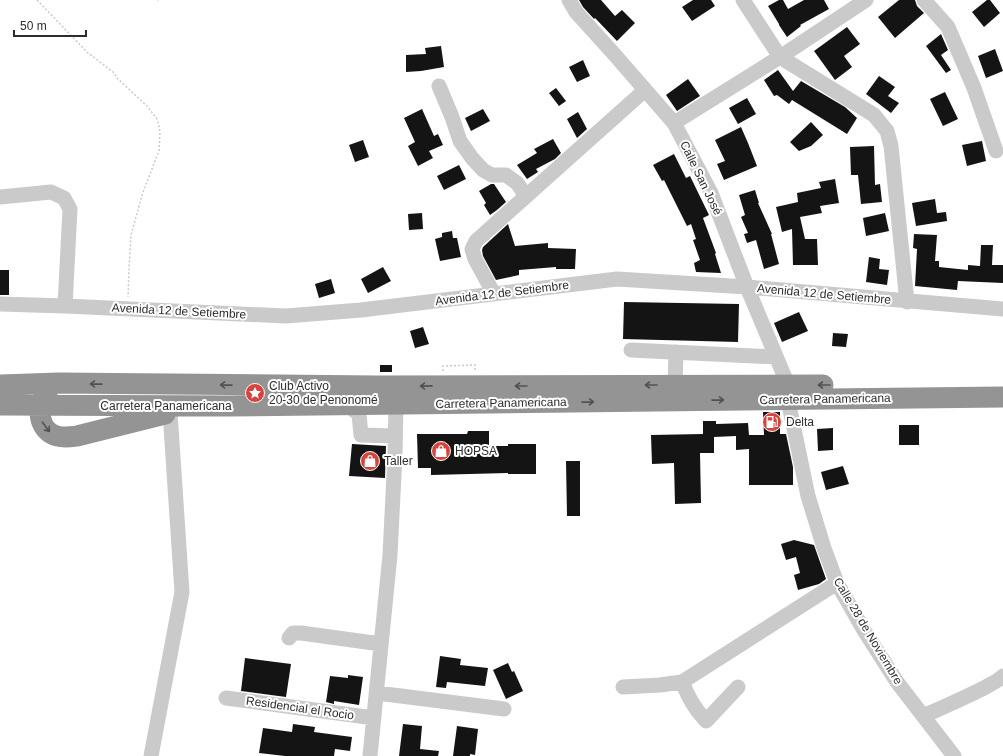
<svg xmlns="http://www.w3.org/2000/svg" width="1003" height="756" viewBox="0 0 1003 756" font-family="Arial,sans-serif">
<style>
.building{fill:#141414}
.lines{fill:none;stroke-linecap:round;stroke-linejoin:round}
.path{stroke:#cacaca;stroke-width:1.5;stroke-dasharray:2 2;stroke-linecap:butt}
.minor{stroke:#cacaca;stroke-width:15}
.highway{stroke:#949494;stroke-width:21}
.oneway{stroke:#515151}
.labels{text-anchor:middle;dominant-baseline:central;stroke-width:4;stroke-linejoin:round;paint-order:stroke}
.street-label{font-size:12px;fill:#2d2d2d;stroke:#fff}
.poi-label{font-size:12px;fill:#2d2d2d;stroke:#fff;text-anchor:start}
</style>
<rect width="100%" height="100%" fill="#fff"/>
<!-- building -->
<path class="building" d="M579,0h22l14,16 7,-6 13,13 -18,18 -22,-23 -1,1 -11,-12z
M693,0h18l4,6 -23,15 -10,-14z
M779,0h4l5,9 16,-9h20l5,9 -29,16 1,1 -14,11 -8,-12v-1l-11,-18z
M899,0h16l2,6 7,7 -29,25 -17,-21z
M987,0h3l10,13 -16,14 -12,-15z
M847,27l13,17 -16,12 8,11 -17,13 -21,-29z
M941,34l7,16 -7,5 10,15 -5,3 -20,-27z
M441,46l3,21 -23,4 -15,1v-17l20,-1 -1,-6z
M995,49l8,22 -17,7 -8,-22z
M583,60l7,16 -13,6 -8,-15z
M778,70l15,21 8,-10 44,26 12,11 -10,16 -55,-34 -3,4 -12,-9 -3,1 -10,-16z
M879,76l16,11 -7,9 11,7 -8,10 -25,-19z
M688,79l12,17 -23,15 -11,-16z
M556,88l10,13 -7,5 -10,-13z
M945,92l13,27 -15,7 -13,-27z
M747,98l9,16 -18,10 -9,-16z
M422,109l12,27 4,-2 5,11 -14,6 4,7 -15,8 -10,-20 7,-4 -11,-24z
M483,109l7,12 -19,10 -6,-13z
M578,112l9,17 -10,9 -10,-19z
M811,122l12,13 -12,11 -12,5 -9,-9z
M741,127l7,16 9,23 -33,14 -7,-16 8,-3 -10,-21z
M553,139l8,14 -6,6 -19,10 2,3 -11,7 -10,-14 20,-12 -3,-4z
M363,140l6,17 -14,5 -6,-17z
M982,141l4,20 -19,5 -5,-21z
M874,146l1,39 5,-1 2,18 -21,2 -3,-29h-7l-1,-28z
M674,154l12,24 4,-2 19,39 -6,3 13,35 -1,1 6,19 -25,-1 -2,-9 6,-3 -7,-20 3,-1 -5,-15 -4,2 -23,-46 -2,1 -9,-16z
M459,165l7,14 -22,11 -7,-14z
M835,179l4,24 -19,3 2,7 -22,4 5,22h12l1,26h-25l-1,-36 -10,3 -6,-25 22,-5 -1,-9 24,-5 -2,-6z
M491,184h3l12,18 -9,8 -7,5 -6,-10 2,-2 -7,-12z
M755,190l4,13h-1l14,31h-1l8,30 -15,5 -8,-29 -9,3 -3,-9 4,-1 -7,-16 4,-2 -6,-20z
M935,199l2,14 9,-1 1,9 -31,5 -4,-23z
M422,213l1,16 -14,1 -1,-16z
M885,213l4,18 -23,5 -3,-18z
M508,224l7,22 33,-3v5l28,1 -1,20h-19v-2l-37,3v5l-23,5 -13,-24 -1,-6 1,-3z
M452,231l1,7h4l4,19 -21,4 -5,-22 7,-2v-4z
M914,234l23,1 -2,26h4v6l29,3v-5l12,1 1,-21h12l-1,20h11v18l-45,-2 -1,9 -42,-4 2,-37 -4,-1z
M869,257l11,2 -1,10 10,1 -2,15 -21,-3z
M383,267l8,14 -23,12 -7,-14z
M0,270h9v25h-9z
M331,279l4,14 -16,5 -4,-14z
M624,302l115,2 -1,38 -115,-3z
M799,312l9,19 -26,11 -8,-19z
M423,327l6,17 -14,4 -5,-17z
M833,333l15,1 -2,13 -14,-1z
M380,365h12v7h-12z
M763,412h17v22h6l7,33v18h-44v-36l-13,1v-14l-22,1v16h-14l1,50 -26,1 -1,-41 -22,1 -1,-29 52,-1v-13h13v3l32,-1 1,12h15z
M899,425h20v20h-20z
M833,428v22l-15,1 -1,-22z
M468,431h21v15h19v-2h28v30h-28v-1l-77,2v-7h-13l-1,-34h50z
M352,444l34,2 -1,32 -36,-2z
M566,461h14v55h-13z
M843,466l6,18 -23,6 -5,-18z
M794,540l20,5 12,34 -7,5 -21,6 -4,-15 6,-2 -4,-16 -10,3 -5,-16z
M440,656l21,3 -1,6 28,3 -3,18 -38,-4 -1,6 -10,-1z
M245,658l46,6 -5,33 -45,-6z
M508,663l4,9 2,-1 9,20 -17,8 -13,-29z
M348,675l15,2 -4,28 -25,-4v3l-8,-2 4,-26 18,2z
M293,724l22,3 -1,5 38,5 -2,14 -15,-2 -1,7h-49l-26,-3 4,-25 29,4z
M403,724l19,2 -2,23 19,2 -1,5h-39z
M457,726l21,3 -3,26 -5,-1v2h-17z"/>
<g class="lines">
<!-- path -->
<path class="path" d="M37,0l50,52 26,20 5,7 29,27 10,13 2,7 1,7 -1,18 -16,41 -12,43 -2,34 -1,28
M157,0h1
M443,371v-5l32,-1v6"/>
<!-- minor -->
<path class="minor" d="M569,0l7,12 38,42 60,69 37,70 36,94 41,98
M743,0l37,57 94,58 13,16 4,15 16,156
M924,0l24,27 26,61 22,63
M439,86l13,31 8,24 12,17 11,12 9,5h14l11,8 9,13
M674,123l106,-66 86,-57
M0,197l51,-5 13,6 6,11 -5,97
M494,294l-19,-35 -3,-10 4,-8 169,-151
M0,304l65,2 221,10 75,-6 256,-31 130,8 256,22
M631,350l145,7
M675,385l1,-33
M788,400l20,96 16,52 13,35 28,49 32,50 57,74
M347,405l12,9 2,21 34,1
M289,638l4,-5h8l80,11
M682,682c7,16 12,26 24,39l32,-34
M623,687l37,-2 22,-3 155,-99
M377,693l127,16
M226,698l148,20
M923,716c21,-9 41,-18 61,-28 7,-4 14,-7 19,-12
M151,756l31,-164 -12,-180
M370,756l20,-201 5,-100 1,-51"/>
<!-- highway -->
<path class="highway" d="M0,385l59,-2 318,3 446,-1
M47,394c-12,14 -8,37 10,42 7,2 13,1 20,0l88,-22
M0,405l229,1 774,-9"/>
</g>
<!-- one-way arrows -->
<defs><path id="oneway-shaft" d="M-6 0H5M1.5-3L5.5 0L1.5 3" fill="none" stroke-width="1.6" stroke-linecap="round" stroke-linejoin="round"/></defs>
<g class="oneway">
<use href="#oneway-shaft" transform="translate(96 384) rotate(-179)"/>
<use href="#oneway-shaft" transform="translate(226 385) rotate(-179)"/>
<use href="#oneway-shaft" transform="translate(651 385) rotate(180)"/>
<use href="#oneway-shaft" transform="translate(824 385) rotate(-180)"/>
<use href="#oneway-shaft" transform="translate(426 386) rotate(179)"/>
<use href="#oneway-shaft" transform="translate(521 386) rotate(180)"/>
<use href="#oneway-shaft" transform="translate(718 400) rotate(-1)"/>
<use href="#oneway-shaft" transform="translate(588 402) rotate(-1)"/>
<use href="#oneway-shaft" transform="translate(46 427) rotate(53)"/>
</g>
<!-- icons -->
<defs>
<g id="sight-disc" transform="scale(1)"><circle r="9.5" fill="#d8433b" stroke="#fff"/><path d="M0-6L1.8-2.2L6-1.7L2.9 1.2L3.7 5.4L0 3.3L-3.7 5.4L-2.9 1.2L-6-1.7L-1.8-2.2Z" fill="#fff"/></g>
<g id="fuel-disc" transform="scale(1)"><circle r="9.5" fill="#d8433b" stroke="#fff"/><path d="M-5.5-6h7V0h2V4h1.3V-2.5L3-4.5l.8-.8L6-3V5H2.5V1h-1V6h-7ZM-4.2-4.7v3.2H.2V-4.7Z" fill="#fff"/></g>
<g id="shop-disc" transform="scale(1)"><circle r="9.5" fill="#d8433b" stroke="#fff"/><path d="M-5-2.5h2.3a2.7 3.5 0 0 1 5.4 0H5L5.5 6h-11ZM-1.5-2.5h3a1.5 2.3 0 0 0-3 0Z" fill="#fff"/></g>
</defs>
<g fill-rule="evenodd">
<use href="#sight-disc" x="255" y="393"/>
<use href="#fuel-disc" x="772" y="422"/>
<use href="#shop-disc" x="441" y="451"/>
<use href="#shop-disc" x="370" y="461"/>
</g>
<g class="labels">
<!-- street labels -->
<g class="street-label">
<text transform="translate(701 178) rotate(64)">Calle San José</text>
<text transform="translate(502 293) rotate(-7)">Avenida 12 de Setiembre</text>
<text transform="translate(824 294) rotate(5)">Avenida 12 de Setiembre</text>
<text transform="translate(179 311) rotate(3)">Avenida 12 de Setiembre</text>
<text transform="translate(825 399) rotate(-1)">Carretera Panamericana</text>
<text transform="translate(501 403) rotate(-1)">Carretera Panamericana</text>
<text x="166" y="406">Carretera Panamericana</text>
<text transform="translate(868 631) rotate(59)">Calle 28 de Noviembre</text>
<text transform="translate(300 708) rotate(8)">Residencial el Rocio</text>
</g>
<!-- poi labels -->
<g class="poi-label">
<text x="269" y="386">Club Activo<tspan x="269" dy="14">20-30 de Penonomé</tspan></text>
<text x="786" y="422">Delta</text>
<text x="455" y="451">HOPSA</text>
<text x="384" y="461">Taller</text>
</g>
</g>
<!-- scale -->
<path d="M14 30v6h72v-6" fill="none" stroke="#2d2d2d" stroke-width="2"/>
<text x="20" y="30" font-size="12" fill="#2d2d2d" stroke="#ffffff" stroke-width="3" paint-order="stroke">50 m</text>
</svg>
